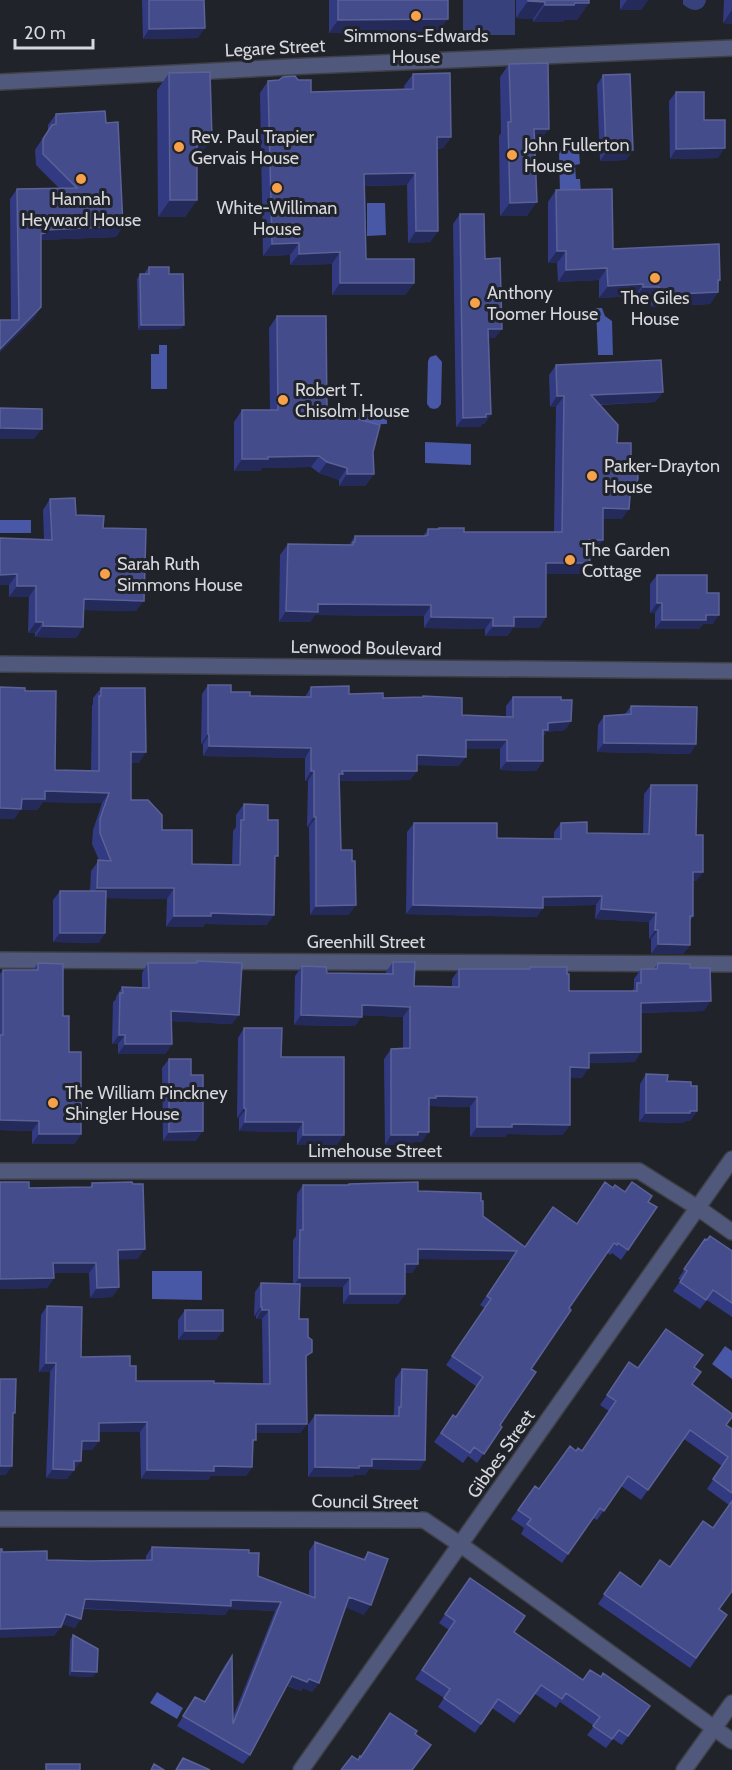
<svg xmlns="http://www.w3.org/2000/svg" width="732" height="1770" viewBox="0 0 732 1770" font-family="Cabin,sans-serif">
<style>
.green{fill:#37427c}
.water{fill:#4857a6}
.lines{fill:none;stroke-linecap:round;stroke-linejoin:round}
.minor-casing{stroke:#3e4046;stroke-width:18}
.minor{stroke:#50597c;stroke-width:15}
.wall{fill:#323b81}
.shaded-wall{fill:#242a5a}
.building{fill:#444c8b;stroke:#5b6297;stroke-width:1.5}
.poi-dot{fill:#f7a14a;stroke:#21232a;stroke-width:2}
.labels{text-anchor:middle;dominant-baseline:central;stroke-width:6;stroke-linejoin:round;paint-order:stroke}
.poi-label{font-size:18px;fill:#d6d8dc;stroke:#21232a;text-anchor:start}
.street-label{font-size:18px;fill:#d6d8dc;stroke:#21232a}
</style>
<rect width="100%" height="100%" fill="#21232a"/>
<!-- green -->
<path class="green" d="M463,0h52v35h-52z
M683,0h23c-2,13 -16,12 -23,4z"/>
<!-- water -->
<path class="water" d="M559,150h20l1,14 -5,1 1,14h4l1,15 -21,1z
M367,203h18l1,32 -19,1z
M596,308h6l3,8 7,5 1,34h-15z
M159,345h8v44h-16v-35h8z
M436,355l6,7 -1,42 -3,4 -4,1 -4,-1 -3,-4 1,-43 2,-4z
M387,411v13l-41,1v-12z
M425,442l46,2v21l-46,-2z
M0,520h31v13h-31z
M152,1271h50v29l-50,-1z
M725,1346l7,5v28l-20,-15z
M157,1692l26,16 -6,11 -27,-16z"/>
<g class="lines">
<!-- minor casing -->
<g class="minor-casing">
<path id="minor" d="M0,82l307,-16 425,-18
M0,664l732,7
M0,960l732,4
M0,1171h639l59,37 34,24
M0,1519l424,1 37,25 271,196
M301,1770l431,-611
M684,1770l48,-67"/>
</g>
<!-- minor -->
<use href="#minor" class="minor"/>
</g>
<!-- wall -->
<path class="wall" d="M142,0h62l-6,38 -55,1z
M329,0h119l-9,31 -110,2z
M516,0h73v3l-12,17h-13l-1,2h-30v-3l-17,-1z
M620,0h28l-7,10h-21z
M724,0h8v24l-9,-1z
M509,64l30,78 -4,1 -8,73h-27l-1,-80 2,-3 -1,-56z
M169,73l43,65 -12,17 -3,1v44l-12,17h-27l-1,-127z
M413,74l38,63 -8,11 -6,1 1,82 -8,11 -22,1 -1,-58 -42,1 1,73 48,24 -9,12h-73v-31l-42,1v-10l-27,1 -3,-163 8,-12 43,11 94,-2 -1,-4z
M603,75l30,75 -7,10 -26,1 -3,-76z
M676,92l28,28 14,38 -48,1 -1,-58z
M56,114l50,9 17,103 -7,11 -75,3v67l-7,11 -34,34v-32h11l-1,-121 7,-10 42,-1 -23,-23 -1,-15 13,-20v-5z
M556,190l57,59 107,31 -2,4v8l-8,12 -59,3 -1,-8h-15v-3l-36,2v-18l-41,2 -1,-19h-9v-61z
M460,214l25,45 10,79h-6l2,76 -7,10h-2l-2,3h-24l-3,-203z
M149,267l20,7 12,55 -43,1 -1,-51 3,-5h5v-2z
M277,316l50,95 46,41 1,22 -9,12h-26v-6l-20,-7 -8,-6 -49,1 -2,3h-26v-49l8,-12h28l-1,-82z
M556,365l107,27 -8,10 -55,3 17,38 13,53 -8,23h-19l-7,32h-7l1,12 -8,11h-36v43l-7,11h-26l-6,8h-22v-7l-61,-1v-12l-109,-1 -5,7h-31l1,-67 8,-11 61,1 6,-9h68l5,-7h10l1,-1 25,4h90l2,-125h-6l-1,-32z
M50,499l26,16 27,13 33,83 -53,-1v17l-7,11 -41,-1v-4h-7l1,-36h-20v-12h-9v-47l44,1 -1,-29z
M657,575l50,18 6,31h-10l-4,5h-44v-16h-5v-29z
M208,685l23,7 19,4 55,1 6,-10 38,7 34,4 39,-1 1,-1 39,19 44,2v-11l7,-9 48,3 10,21 -6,9 -19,2 -3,5v24l-7,10 -36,-1v-21h-34l-7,17 -42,-1v6l-7,9 -70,1 1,69 8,65h-39l-1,-88h-2l1,-46h-3v-23l-102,-2v-12h-2l1,-50z
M101,688l38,75h-8v37l31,30 30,34 40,1 1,-34 3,-4v-12l8,-11 24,16 7,40 -8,65 -62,-1 -2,3h-37l1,-28 -61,-1 -7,45 -46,-1v-42l7,-9h30l1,-20 8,-11 -7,-16 1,-14 9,-27 -59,-1 -6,8h-17l-6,9 11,-128 30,79 36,1 1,-65 1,-2v-6z
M631,706l65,38 -6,10 -93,-2 1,-27 6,-9 21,-2z
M651,785l45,50 7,37 -7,9h-3v35l-3,5v24l-7,9h-32v-15h-2v-17l-54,-3 1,-14 -53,1 -6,11 -131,-3 1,-82 7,-9 83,15 57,1v-7l7,-9 26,10 56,1 1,-40z
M197,961l35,63 -61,-3 1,23 -7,10h-47v-10h-6l1,-42 3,-3v-2l6,-10h20v-14l6,-10h48z
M393,962l21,24 38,1v-8l7,-10h70l1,-2 37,7 2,17h63l2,-3v-9l7,-10h13l4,-6 32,5 14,43 -63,2 -6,49 -46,1 -7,15 -12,-1 -7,58 -56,-1 -2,3h-35v-30l-40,-1 -1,2 -7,34h-9l-2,3h-26l-1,-86 7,-10 12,-1v-31l-41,-2 -7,11 -61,-1 1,-49 7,-10 25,7h59v-1z
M38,963l25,53 6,36 12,82 -7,10h-42v-13l-32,-1v-156l3,-4h30z
M244,1028l37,29 56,88h-40v-13l-58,-1v-13h-2l1,-80z
M169,1059l22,16 5,66h-33l-1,-73z
M646,1074l21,7 24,5 6,25 -7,10h-5l-2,2 -44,-1 1,-38z
M0,1182l29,6 61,-1 2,-4 46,76h-20l1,28 -7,10 -22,1 -1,-25h-36l1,5 -7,10 -47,1z
M349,1184l69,7 63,10 2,15 42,31 52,-23 36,-36 12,3 23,11 9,5 -36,53 -9,-7 -2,2 -3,-3 -38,56 -38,61 -31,56 2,2 -25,36 -9,-7 -5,7 -29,-21 19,-27 3,2 21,-30 -31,-22 39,-57 -5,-3 31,-45 -93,-1v5l-6,9h-7v21l-7,10h-55v-17h-43l-1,32 7,41 1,64 -7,9h-44l-3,11 -1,23 -6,9h-35l-3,4 -67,-1 -1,-47h-41v9l-7,9h-11v11l-14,18 -21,-1 4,-106h-11l2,-57 6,-9 34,51 49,9 6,15 78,2 49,1 -1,-65h-6v-3h-2l1,-24 6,-9 32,1v-44l3,-4 1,-42 6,-9h45z
M705,1239l27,12v66l-25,-17 -7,9 -27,-18 8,-11 -3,-1z
M185,1310l31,30h-38v-20z
M694,1367l-2,17 35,41 5,4v162l-13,18 8,6 -37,53 -92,-64 22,-32 21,15 29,-20 43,-39 16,-23 -22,-16 15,-23 -38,-27 -43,61 -20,-14 -24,34 -4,-2 -31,45 -41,-29 3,-6 -13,-9 24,-33 4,3 37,-38h6l27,-40 -9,-6 23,-33 15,-4z
M402,1369l23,91 -6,10 -50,-1 -4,6h-11l-2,2h-44v-52l7,-10 78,1 1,-3 1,-34z
M315,1542l48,17 5,-7 -4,63 -18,-8 -27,76 -7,9 -9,-4 -2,3 -14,-5 -37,69 -7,9 -66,-38 18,-29 9,5 21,-37 7,-9 1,61 42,-106 -46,-2 -4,6 -142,-6 -8,19 -13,-4 -8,12 -52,-84 45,8 43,1 56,-1v-4l6,-9 97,6 9,23 51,20v-45z
M470,1578l44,54 69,48 18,-3 49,29 -28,39 -9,-6 -7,9 -19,-13 7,-9 -34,-24 -4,6 -21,-14 -21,29 -22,-15 -17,25 -37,-26 6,-9 -29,-19 34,-49 -10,-7z
M73,1635l20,42 -24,-1 1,-36z"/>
<!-- shaded-wall -->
<path class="shaded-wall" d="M627,0h21l-7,10h-21z
M528,1l17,1 -12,17 -17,-1z
M575,3h14l-12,17h-13l-1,2h-30l12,-17z
M732,10v14l-9,-1z
M448,19l-9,12 -110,2 9,-13z
M205,28l-7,10 -55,1 6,-10z
M534,129h15l-10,13 -14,1z
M437,137h14l-8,11 -15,1z
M212,138l-12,17 -6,1 -9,6 16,-23z
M725,148l-7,10 -48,1 6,-10z
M633,150l-7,10 -26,1 6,-9z
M415,173l-8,12 -51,1 8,-12z
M170,200h27l-12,17h-27z
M537,202l-10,14h-27l10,-13z
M123,226l-7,11 -76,3 1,-6 4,-4z
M416,231h22l-8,11 -22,1z
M299,243l-9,12 -27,1 9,-12z
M557,251h9l-9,12h-9z
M340,252l-8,12 -42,1 9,-11z
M607,268l-8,12 -41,2 8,-12z
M340,283h74l-9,12h-73z
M643,284l-8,12 -36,2 9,-12z
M643,287h16l-9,12h-15z
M718,292l-8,12 -59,3 8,-12z
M41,307l-7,11 -34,34v-3z
M141,325h43l-3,4 -43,1z
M488,329h14l-7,9h-13z
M663,392l-8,10 -71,3 7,-10z
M557,396h7l-8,11h-6z
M491,414l-7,10h-2l-2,3h-24l7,-9z
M0,428l42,1 -8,10h-34z
M319,456l-8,11 -49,1 -2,3h-26l8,-12 26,-2z
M327,462l20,6 -8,12 -20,-7z
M347,474h27l-9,12h-26z
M603,508l26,1 -7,10h-26z
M589,540h14l-7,11h-14z
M546,563h44l-8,11h-43z
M17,574l-8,11h-9v-10z
M17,586h19l-7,11h-20z
M84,599l60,2 -8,10 -60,-1z
M657,603h5l-7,10h-5z
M318,604l113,1 -7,11 -109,-1 -5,7h-31l7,-11z
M706,615h13l-6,9h-10l-4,5h-44l7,-9z
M431,617l62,1 -8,11 -61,-1z
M514,617h32l-7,11h-26l-6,8h-22l8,-10z
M36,622h7l-8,11h-7z
M43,626l40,1 -7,11 -41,-1z
M571,721l-6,9 -19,2 -5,7 -5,1 12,-17z
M208,734l1,1 -6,9h-2z
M466,740h41l-7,9h-40z
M604,743l92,1 -6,10 -93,-2z
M209,746l102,2 -6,10 -102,-2z
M131,752h15l-7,11h-16z
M417,755l49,2 -7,9 -49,-1z
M507,761h36l-7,10 -36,-1z
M311,771h3l-6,10h-3z
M342,771h75l-7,9 -72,1 1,-7z
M45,791l64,2 -7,10 -59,-1 -6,8h-17l-6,9h-14v-11l22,-9z
M314,817h2l-7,10h-2z
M693,872h10l-7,9h-10z
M97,888h77l-7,11 -77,-1z
M602,896l-6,9 -59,1 6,-9z
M356,905l-7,10h-39l6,-9z
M413,905l130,3 -6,9 -131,-3z
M601,909l55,4 -7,9 -54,-3z
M211,913l63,2 -7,10 -62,-1 -2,3h-37l8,-11z
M655,930h3l-7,9h-2z
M60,933h45l-6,10 -46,-1z
M658,944l32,1 -7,9h-32z
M711,1001l-7,10 -70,2 7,-10z
M362,1005l48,2 -7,10 -48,-2z
M171,1011l68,4 -7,9 -68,-3z
M301,1015l61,2 -7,9 -61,-1z
M119,1035h6l-7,9h-6z
M125,1044h47l-7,10h-47z
M641,1052l-6,10 -52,1 6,-10z
M570,1067l19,1 -7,10 -18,-1z
M436,1096l41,1 -7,10 -40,-1 -1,2v-10z
M244,1108l2,1 -7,9h-2z
M690,1111h7l-7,10h-5l-2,2 -44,-1 7,-9z
M0,1120l39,1 -7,10 -32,-1z
M245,1122h58l-6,10 -58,-1z
M512,1124l58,1 -7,10 -56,-1 -2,3h-35l7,-10z
M203,1131l-7,10h-33l6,-9z
M418,1132h11l-7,10h-9l-2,3h-26l6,-10z
M39,1134h42l-7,10h-42z
M303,1135h41l-7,10h-40z
M145,1249l-7,10 -27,1 7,-10z
M418,1249l99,2 -6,9 -99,-1z
M53,1263h43l-7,10h-43z
M405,1264h13l-6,9h-14z
M54,1278l-7,10 -47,1v-10z
M299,1278h51l-7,9h-50z
M119,1287l-7,10 -22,1 7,-10z
M350,1294h55l-7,10h-55z
M261,1307h1l-6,9h-2z
M262,1310h7l-7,9h-6z
M185,1331h38l-7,9h-38z
M46,1363h10l-6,9h-11z
M147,1422l-7,10h-47l6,-9z
M256,1424h51l-7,9h-51z
M82,1441h17l-7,9h-17z
M372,1459l53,1 -6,10 -50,-1 -4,6h-11l-2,2h-44l7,-10 44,-1z
M74,1461h7l-14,18 -21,-1 7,-9z
M0,1466h12l-6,9h-6z
M214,1466l38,1 -6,9h-35l-3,4 -67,-1 6,-9z
M349,1597l22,8 -7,10 -21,-9z
M85,1599l146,1 50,2 -6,9 -46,-2 -4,6 -147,-7z
M66,1614l15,5 -6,9 -16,-5z
M61,1627l-7,9 -54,2v-9z
M72,1671l25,1 -4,5 -24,-1z
M292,1676l17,3 10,4 -7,9 -9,-4 -2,3 -15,-6z"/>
<!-- building -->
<path class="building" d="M149,0h55l1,28 -56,1z
M338,0h110v19l-110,1z
M528,0h61v3h-14l-1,2h-29v-3l-17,-1z
M548,63l1,66h-15l3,73 -27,1 -2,-81h3l-2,-58z
M210,72l2,66 -11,1v6h-4v55h-27l-1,-127z
M450,73l1,64h-14l1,94h-22l-1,-58 -51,1 2,85h48v24h-74v-31l-41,2v-11l-27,1 -4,-163 11,-1 4,-3 12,-1 3,4h13v12l102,-3v-15z
M630,74l3,76 -27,2 -3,-77z
M676,92h28v28h21v28l-49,1z
M105,111l1,12 12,-1 5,104 -78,4v3l-4,1v73l-41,42v-29h19l-2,-131 60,-1 -34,-34v-15l9,-14 4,-1v-10z
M612,189l1,60 106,-5 1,36h-2v12l-59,3v-8h-16v-3l-35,2 -1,-18 -41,2v-19h-9l-1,-61z
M460,214h24l1,45 15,-1 2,71h-14l3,85h-5v3l-23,1z
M149,267h20v7h14l1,51h-43l-1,-51h9z
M277,316h49l1,95 53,14 -7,27 1,22h-27v-6l-20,-6 -8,-6 -51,1v2h-26v-49h36z
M661,360l2,32 -72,3 27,30 -1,18h14v13l6,12 1,10 -2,8 -6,10 -1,13 -26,-1v32h-14l1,23h-44v54h-32v9h-21v-8l-62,-1v-12l-113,-1v8l-32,-1 2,-67 65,1v-3h2v-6h70l3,-1v-6h11v-1h25v4h98l2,-136h-7l-1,-31z
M0,408l42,1v20l-42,-1z
M75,498l1,17 28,1 -1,12 43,1 -2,72 -60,-2 -1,28 -40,-1v-4h-7v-36h-19v-12l-17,1v-37l52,2 -2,-41z
M657,575h50v18h12v22h-13v5h-44v-17h-5z
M208,685h23v7h19v4l61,1v-10l38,-1v8l34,-1v5l40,-1v-1l39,2v17l51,2v-20h48v3h11l-1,21 -23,2v7h-5v31h-36v-21h-41v17l-49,-2v16h-75l1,3h-4l2,76h11v11h3l1,44 -40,1v-89h-2v-46h-3v-23l-102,-2v-11l-1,-1z
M0,687l25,1v3h31l-1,79 44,1v-75h2v-8h44l1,64h-15v48h17l14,15v15h30v34l48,1 1,-45h3v-16l24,1v15h10v36h-3l-1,59 -63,-2v3h-37v-28h-77l1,-28 13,1 -11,-28v-14l9,-26 -64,-2v8h-23l-1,10 -21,-1z
M631,706l66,1 -1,37 -92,-1v-27l27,-2z
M651,785h46l-1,50h7v37h-10v44h-3v29l-32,-1v-14h-3l1,-17 -55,-4 1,-13 -59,1v11l-130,-3 1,-82h83v15l64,1v-16l26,-1v11l62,1z
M60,891h46l-1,42h-45z
M197,961l45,2 -3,52 -68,-4 1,33h-47v-9h-6l1,-42h3l-1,-6 27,1 -1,-25h49z
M393,962h22l-1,24 45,1v-18h71v-2h37v7h2v17h68v-8h4v-14h16l1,-6 32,1v4h20l1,33 -70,2v49l-52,1v15l-19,-1v58l-58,-1v3h-35v-30l-41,-1v2h-7v34h-11v3h-27v-86l19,-1v-41l-48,-2v12l-61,-2 1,-49 24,1 1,6 66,1z
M38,963l25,1v52h6v36h12v82h-42v-13l-39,-1v-85h3v-65h35z
M244,1028h38l-1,29h63v78h-41v-13h-58l1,-13 -2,-1z
M169,1059h22v16h12v56l-34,1z
M646,1074l22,1 -1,6 24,1v4h6v25h-7v2h-44z
M0,1182h29v6l63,-1v-4l40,-1 1,2h10l2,65 -27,1 1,37 -22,1 -1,-25h-43l1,15 -54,1z
M418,1182v9l63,2v8h2v15l42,31 28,-40 24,17 28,-42 8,6 2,-3 10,7 7,-10 20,14 -4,6 9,5 -29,43 -10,-7 -1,2 -3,-2 -45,65 2,2 -40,59 5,3 -36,53 2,2 -18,27 -10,-7 -4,6 -29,-20 12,-18 3,2 27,-40 -31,-21 39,-57 -4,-3 30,-45 -99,-2v15h-13v30h-55v-16h-51l1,-48h3v-45h46v-1z
M710,1236l22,15v52l-19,-13 -7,10 -26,-18 7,-11 -3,-2 21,-30 2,1z
M261,1283l39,1 -1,35h9v18l4,3v12l-6,4 1,68h-51v16h-3l-1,27 -38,-1v5l-67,-1v-48l-48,1v18h-17l-1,20h-7v9l-21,-1 3,-106h-10l1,-57 35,1 -1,50 49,-1v10h6v15h78v2l56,1 -1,-74h-7v-3h-1z
M185,1310h38v21h-38z
M666,1329l37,26 -9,12 7,5 -9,12 40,30v3l-6,8 6,4v64l-19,-14 15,-22 -38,-27 -42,60 -20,-14 -24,35 -4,-3 -32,46 -41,-30 4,-5 -13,-9 17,-24 4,3 31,-43 6,5 2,-3 4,3 34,-50 -9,-6 22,-33 9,6z
M402,1369l25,1 -2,90 -53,-1v7h-13v2l-44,-1v-52l84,1v-9h2z
M0,1379h16l-1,34h-2l-1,53h-12z
M732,1501v90l-13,18 8,6 -31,43 -92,-64 16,-22 21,15 19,-27 10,7 33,-46 10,7z
M315,1542l50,18 3,-8 20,7 -17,46 -22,-8 -30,86 -10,-4 -2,3 -15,-6 -42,79 -67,-39 12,-19 10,5 27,-46 1,68 48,-122 -50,-2v6l-146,-7 -4,20 -15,-5 -5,13 -61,2v-80h2v3l45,-1v9l43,1 62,-1v-13l97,3v3h10l-1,23 57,22z
M470,1578l55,38 -11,16 69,48 7,-10 11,7 2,-4 47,33 -22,30 -9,-6 -7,9 -19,-13 7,-9 -34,-24 -4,6 -21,-14 -21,29 -22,-15 -17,25 -37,-26 6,-9 -28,-19 33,-49 -10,-7z
M73,1635l25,14 -1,23 -25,-1z
M390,1713l27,18 -2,3 16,11 -19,25h-71l11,-14 6,4 2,-4 1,1z
M183,1758l27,12h-34z
M46,1764h34v6h-34z
M154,1764l10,6h-13z"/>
<!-- markers -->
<g class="poi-dot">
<circle cx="416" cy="16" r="6"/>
<circle cx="179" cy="147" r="6"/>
<circle cx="512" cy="155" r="6"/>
<circle cx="81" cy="179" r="6"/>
<circle cx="277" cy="188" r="6"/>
<circle cx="655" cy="278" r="6"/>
<circle cx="475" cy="303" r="6"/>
<circle cx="283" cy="400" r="6"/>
<circle cx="592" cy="476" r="6"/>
<circle cx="570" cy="560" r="6"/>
<circle cx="105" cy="574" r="6"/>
<circle cx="53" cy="1103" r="6"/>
</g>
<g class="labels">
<!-- poi labels -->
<g class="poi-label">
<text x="416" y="36" text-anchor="middle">Simmons-Edwards<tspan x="416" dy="21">House</tspan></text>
<text x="191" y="137">Rev. Paul Trapier<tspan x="191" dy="21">Gervais House</tspan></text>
<text x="524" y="145">John Fullerton<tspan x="524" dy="21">House</tspan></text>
<text x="81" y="199" text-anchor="middle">Hannah<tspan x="81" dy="21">Heyward House</tspan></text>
<text x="277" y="208" text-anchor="middle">White-Williman<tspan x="277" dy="21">House</tspan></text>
<text x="487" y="293">Anthony<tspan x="487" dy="21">Toomer House</tspan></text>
<text x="655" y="298" text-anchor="middle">The Giles<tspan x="655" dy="21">House</tspan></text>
<text x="295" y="390">Robert T.<tspan x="295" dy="21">Chisolm House</tspan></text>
<text x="604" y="466">Parker-Drayton<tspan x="604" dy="21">House</tspan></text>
<text x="582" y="550">The Garden<tspan x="582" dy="21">Cottage</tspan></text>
<text x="117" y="564">Sarah Ruth<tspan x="117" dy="21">Simmons House</tspan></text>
<text x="65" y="1093">The William Pinckney<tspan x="65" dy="21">Shingler House</tspan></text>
</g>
<!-- street labels -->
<g class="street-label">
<text transform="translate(275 48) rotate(-3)">Legare Street</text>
<text transform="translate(366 648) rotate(1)">Lenwood Boulevard</text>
<text x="366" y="942">Greenhill Street</text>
<text x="375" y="1151">Limehouse Street</text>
<text transform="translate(501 1454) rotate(-55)">Gibbes Street</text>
<text transform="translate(365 1502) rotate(1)">Council Street</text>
</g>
</g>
<!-- scale -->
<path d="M15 39v9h78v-9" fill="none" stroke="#d6d8dc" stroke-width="3"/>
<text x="24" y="39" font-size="18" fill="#d6d8dc" stroke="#21232a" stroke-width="4.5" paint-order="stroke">20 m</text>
</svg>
